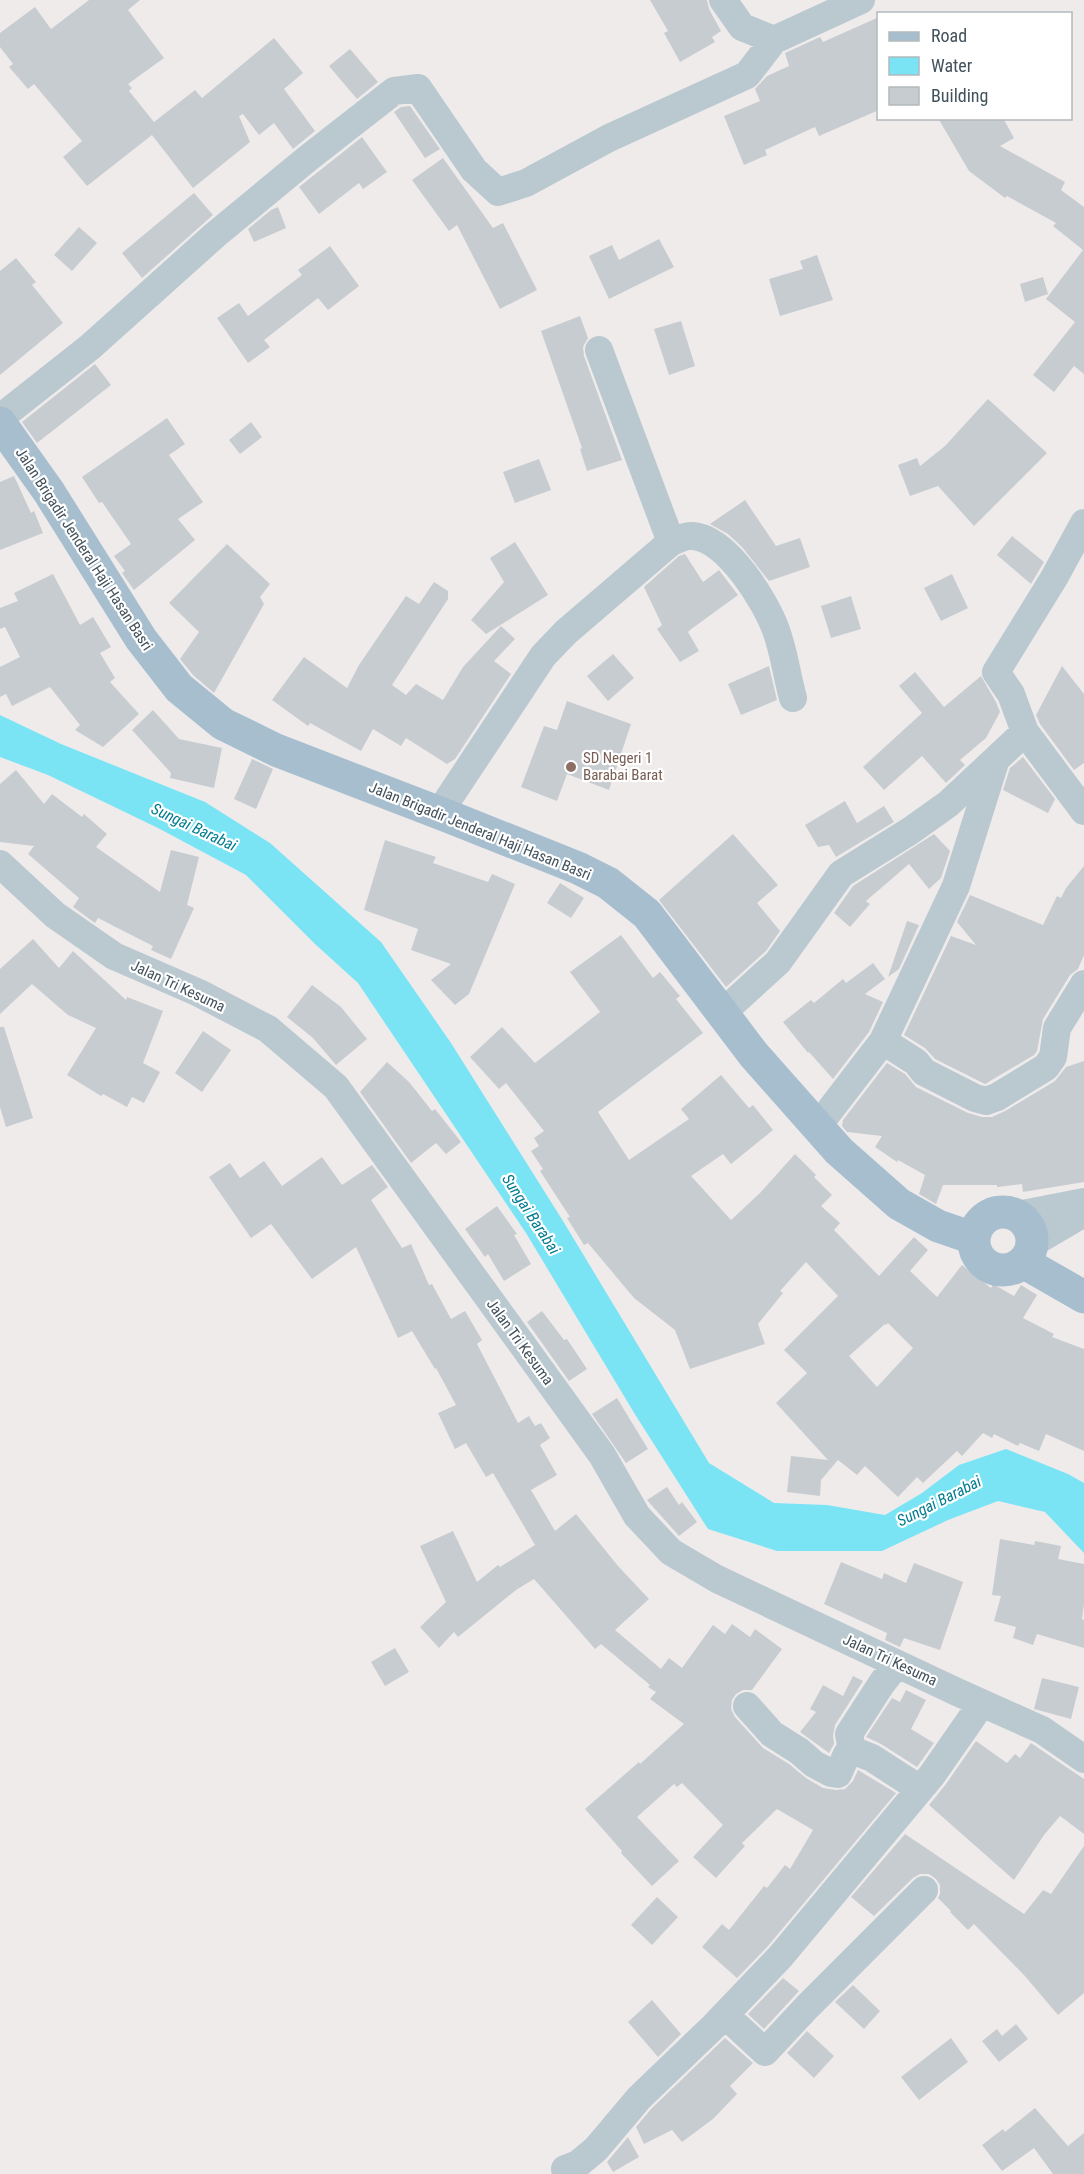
<svg xmlns="http://www.w3.org/2000/svg" width="1084" height="2174" viewBox="0 0 1084 2174" font-family="'Roboto Condensed',sans-serif">
<style>
.water{fill:#7ae4f5}
.building{fill:#c7ccd1;fill-rule:evenodd}
.lines{fill:none;stroke-linecap:round;stroke-linejoin:round}
.minor{stroke:#bac8d0;stroke-width:28}
.major{stroke:#a7becf;stroke-width:33}
.education-dot{fill:#8d6e63;stroke:#fff;stroke-width:2}
.labels{text-anchor:middle;dominant-baseline:central;stroke-width:4.5;stroke-linejoin:round;paint-order:stroke}
.street-label{font-size:15px;fill:#42515b;stroke:#fff}
.education-label{font-size:15px;fill:#785e54;stroke:#fff;text-anchor:start}
.water-label{font-size:16px;font-style:italic;fill:#037c90;stroke:#fff}
</style>
<rect width="100%" height="100%" fill="#efebeb"/>
<!-- water -->
<path class="water" d="M0,715l61,29 144,58 65,41 111,99 70,101 112,178 146,242 65,40 53,2 58,10 37,-22 37,-28 47,-16 62,25 16,9v70l-39,-41 -47,-11 -50,19 -66,31h-105l-69,-22 -72,-113 -110,-183 -168,-250 -43,-39 -69,-69 -88,-47 -110,-53 -48,-18z"/>
<!-- building -->
<path class="building" d="M89,0h51l-12,10 36,48 -36,26 4,4 -3,3 25,31 41,-32 7,8 72,-60 29,35 -19,16 31,42 -22,18 -19,-26 -15,12 -16,-21 -4,2 11,26 -57,46 -41,-53 -65,51 -24,-29 19,-16 -48,-57 -6,5 -19,-22 4,-3 -13,-17v-14l35,-26 16,22z
M650,0h57l2,9 12,22 -9,6 3,5 -35,20 -16,-29 4,-2z
M879,17v93l-60,26 -4,-9 -50,23 2,5 -23,10 -20,-49 36,-15 -5,-12 12,-13 22,-10 -4,-13 35,-16 3,5z
M350,49l28,33 -21,17 -28,-33z
M410,106l30,43 -15,9 -31,-46 7,-5z
M938,118h65l11,20 -14,8 65,36 -4,8 23,17v167l-10,-8 -20,26 -21,-17 42,-53 -29,-23 37,-49 -30,-24 3,-3 -49,-27 -2,2 -36,-27z
M362,137l25,35 -24,17 -4,-6 -40,31 -20,-27z
M443,158l50,70 10,-5 34,67 -37,19 -43,-84 -8,6 -37,-51z
M194,193l19,22 -71,63 -20,-25z
M278,207l8,21 -32,14 -6,-13 23,-19z
M79,227l18,16 -25,28 -18,-16z
M659,239l15,28 -65,32 -20,-43 23,-11 7,15z
M330,246l29,40 -31,24 -10,-12 -54,42 6,7 -22,16 -31,-45 22,-15 9,13 54,-41 -4,-5z
M817,255l16,45 -53,16 -11,-37 34,-10 -3,-8z
M16,258l20,24 -4,3 31,38 -63,52v-104z
M1043,277l5,17 -23,8 -5,-18z
M580,316l8,22 -5,9 1,9 38,104 -35,11 -7,-22 2,-1 -41,-117z
M681,321l14,45 -26,9 -15,-46z
M95,364l16,21 -74,58 -15,-21z
M988,399l59,54 -73,73 -36,-40 -28,10 -12,-31 19,-7 3,8 25,-20z
M167,418l18,26 -16,11 34,47 -25,17 17,21 -61,50 -12,-17 3,-2 -11,-15 17,-12 -29,-42 -3,1 -17,-26z
M251,422l11,15 -22,17 -11,-14z
M539,459l12,31 -36,13 -12,-31z
M14,476l17,37 3,-2 9,22 -43,17v-68z
M745,500l31,46 24,-8 10,29 -41,14 -27,-34 -14,-13 -18,-10z
M1012,536l32,26 -13,22 -34,-29z
M515,542l33,53 -62,39 -15,-14 33,-38 -14,-24z
M227,544l43,40 -10,13 4,7 -50,89 -21,-18 -13,-16 19,-27 -30,-29z
M685,554l18,28 16,-12 19,25 -48,35 -2,2 11,19 -19,11 -23,-33 5,-4 -18,-38 35,-31z
M53,574l27,51 13,-8 18,30 -11,6 15,25 -5,4 29,32 -36,33 -28,-17 5,-5 -30,-38 -38,19 -6,-12 -6,3v-30l20,-10 -15,-30 -5,2v-21l18,-7 -4,-8z
M952,574l16,34 -27,13 -17,-33z
M434,582l14,9v8l-56,86 14,10 10,-11 27,16 20,-33 38,-41 14,13 -21,22 17,13 -56,85 -8,5 -41,-26 -5,8 -28,-17 -12,22 -51,-28 -2,3 -36,-26 32,-43 43,31 12,-23 47,-69 13,8z
M851,596l10,33 -30,9 -10,-32z
M613,654l21,24 -26,23 -21,-25z
M769,666l8,34 -36,15 -13,-31z
M1062,666l22,28v69l-10,7 -34,-46 -4,-9z
M915,672l29,35 37,-31 15,26 4,10 -14,26 -26,22 5,5 -19,18 -24,-27 -38,34 -21,-23 59,-54 -23,-27z
M567,701l64,23 -22,66 -42,-16 -10,27 -36,-14 23,-61 13,4z
M153,710l26,29 43,9 -8,40 -44,-10 1,-5 -39,-43z
M1023,757l32,42 -7,14 -45,-23 7,-22z
M252,759l21,10 -17,40 -22,-10z
M16,770l28,34 8,-10 30,23 2,-3 23,20 -11,13 64,45 11,-42 28,7 -12,48 7,3 -23,51 -20,-9 2,-4 -55,-28 -3,5 -22,-16 6,-9 -51,-44 6,-8 -34,-4v-58z
M845,801l12,22 27,-17 10,16 -58,35 -7,-12 -11,2 -13,-22z
M733,834l45,51 -21,18 23,28 -14,20 -40,36 -67,-87z
M934,834l16,17 -9,27 -12,11 -20,-25 -43,37 4,3 -20,23 -16,-14 19,-27z
M385,840l51,17 -3,6 55,19 4,-8 23,10 -46,110 -14,11 -24,-25 20,-16 -40,-14 7,-21 -54,-19z
M1084,866v89l-6,14 -8,6 -27,44 -6,32 -3,4 -49,29 -50,-25 -10,-11 -21,-13 47,-99 25,9 -19,-23 13,-27 73,30 14,-29 4,2 5,-10z
M560,883l24,15 -13,20 -24,-15z
M907,921l12,4 -20,44 -11,8z
M621,935l32,43 7,-6 20,24 -4,3 27,34 -105,79 31,48 60,-41 -8,-10 40,-34 28,33 4,-3 20,25 -42,34 -8,-10 -32,22 40,44 29,-27 35,-39 21,21 -2,2 18,18 -11,11 19,17 -6,7 45,46 35,-39 14,13 -18,21 27,26 25,-32 29,23 2,-4 21,12 7,-11 16,10 -14,23 31,16 -2,3 32,12v102l-38,-17 -7,17 -19,-8 -2,3 -24,-12 -2,4 -9,-5 -21,23 -5,-5 -34,32 -6,-6 -19,20 -33,-31 -8,9 -19,-15 -17,20 -1,16 -33,-4 4,-36 37,4 -52,-57 31,-30 -23,-23 54,-54 -32,-34 -26,29 3,2 -25,31 7,20 -75,25 -15,-39 -41,-32 -46,-55 -4,2 -17,-27 3,-1 -30,-46 3,-2 -12,-18 8,-5 -5,-8 10,-7 -38,-48 -7,6 -29,-32 32,-30 33,36 65,-51 -30,-40zM888,1323l25,25 -36,39 -28,-31 36,-32 1,1z
M33,939l26,29 14,-17 53,49 1,-3 36,14 -20,52 17,9 -16,31 -12,-6 -5,10 -24,-13 -2,2 -34,-21 29,-47 -28,-13 -36,-31 -32,30v-45z
M873,963l12,16 -20,15 18,8 -14,30 -36,47 -24,-27 -1,1 -25,-31 28,-22 3,3 29,-24 3,4z
M312,985l29,22 26,32 -31,26 -23,-27 -26,-21z
M0,1027h4l29,91 -27,9 -6,-20z
M203,1031l28,19 -29,42 -27,-19z
M1084,1061v121l-61,10 -1,-8 -25,3v-2h-54l-7,19 -17,-10 6,-19 -27,-15 -1,2 -22,-15 7,-11 -35,-4 -5,-6 1,-6 44,-57 18,11 11,13 52,26 14,4h10l13,-6 50,-30 11,-14z
M387,1062l22,20 23,29 3,-2 26,33 -15,12 -10,-11 -25,20 -51,-71z
M322,1157l20,28 30,-20 16,22 -17,13 31,48 9,-4 18,41 3,-1 19,35 14,-8 17,29 -5,4 41,79 11,-7 6,10 6,-3 9,15 -10,7 17,30 -26,15 24,41 21,-17 42,52 31,33 -34,31 46,39 8,-11 13,10 31,-43 12,9 7,-10 18,13 5,-8 27,20 -30,41h-9l-7,4 -4,6 -1,9 4,8 28,31 26,16 17,14 17,10 13,2 9,-1 8,-8 5,-11 38,23 -128,153 -31,32 -35,-31 20,-23 7,6 35,-44 3,2 18,-23 5,4 23,-39 -36,-21 -35,34 3,3 -29,32 -23,-21 30,-32 -41,-42 -5,4 -3,-3 -37,33 42,44 -27,25 -31,-33 1,-2 -37,-42 54,-47 1,2 44,-40 -34,-25 6,-7 -8,-5 2,-2 -49,-41 -6,5 -61,-70 -18,11 -58,47 -4,-5 -15,16 -19,-21 26,-25 -26,-56 33,-15 24,51 21,-17 2,2 35,-22 -42,-72 -7,4 -20,-34 -11,6 -17,-36 18,-8 -20,-37 -1,1 -23,-38 -14,7 -42,-91 -44,32 -41,-55 -20,14 -42,-61 21,-14 10,15 24,-17 18,25z
M497,1206l20,28 -3,1 17,29 -27,17 -16,-27 -3,3 -20,-28z
M542,1311l22,29 3,-1 20,30 -18,12 -42,-59z
M617,1398l31,51 -22,14 -34,-49z
M667,1487l12,18 3,-3 15,20 -18,14 -32,-36z
M1000,1539l34,6 1,-4 26,5 -3,13 26,5v40l-2,15 2,1v28l-47,-14 -4,11 -20,-7 3,-11 -22,-6 7,-25 -9,-1z
M841,1562l41,17 2,-6 22,10 8,-20 49,19 -23,68 -36,-12 -4,9 -15,-7 2,-7 -63,-29z
M395,1648l14,24 -24,14 -14,-24z
M853,1676l10,5 -28,44 -2,11 1,8 -5,9 -29,-21 16,-20 -6,-3 13,-24 20,11z
M1042,1678l37,9 -8,32 -37,-10z
M906,1690l20,10 -15,29 23,14 -17,24 -36,-23 -15,-7 26,-39 8,4z
M976,1741l31,22 8,-9 5,4 11,-15 53,36v55l-24,-18 -16,19 -30,45 -85,-75 17,-21z
M905,1834l119,80 19,-24 8,4 33,-48v147l-26,22 -34,-40 -50,-51 -6,6 -18,-18 1,-1 -13,-13 2,-4v-9l-4,-6 -7,-5h-9l-7,4 -39,38 -23,-19z
M657,1897l21,20 -26,28 -21,-20z
M783,1978l16,13 -35,38 -16,-15z
M853,1985l27,26 -16,18 -29,-27z
M652,2000l29,34 -23,23 -30,-35z
M1016,2024l12,15 -29,23 -17,-21 15,-12 5,7z
M807,2031l27,25 -20,22 -27,-25z
M725,2038l28,25 -23,23 7,8 -24,25 -31,23 -10,-12 -28,14 -8,-17 15,-18z
M951,2038l17,24 -49,38 -18,-23z
M1035,2108l33,38 16,-13v41h-31l-19,-26 -32,23 -20,-26 21,-16 2,3z
M628,2137l11,20 -26,15 -6,-10z"/>
<g class="lines">
<!-- minor -->
<path class="minor" d="M723,0l19,27 32,13 87,-40
M0,418l90,-71 125,-112 92,-76 87,-68 24,-3 56,82 24,22 28,-9 83,-45 138,-63 27,-35
M671,542c6,-2 15,-7 22,-6 34,3 72,64 83,94 8,22 11,46 17,68
M1025,732l-14,-38 -15,-22 58,-94 30,-55
M439,813l104,-157 23,-24 105,-90 -72,-192
M0,864l55,51 59,41 85,37 69,36 68,58 266,368 35,61 34,36 46,27 240,113 85,38 42,29
M722,1013l56,-51 63,-88 69,-43 38,-27 77,-72 59,79
M883,1041l33,21 8,10 51,26 11,3 11,-4 49,-30 7,-10 4,-29 27,-44
M817,1127l66,-86 73,-155 39,-124
M1017,1215l67,-13
M1033,1243l51,-30
M747,1706l25,28 27,17 15,13 17,9 7,1 9,-20 5,-4 20,8 48,31
M852,1750l-3,-16 33,-51 15,-19
M725,2015l40,37 42,-45 117,-117
M565,2169l13,-5 18,-15 43,-51 75,-72 66,-69 152,-182 50,-72"/>
<!-- major -->
<path class="major" d="M0,423l49,69 92,147 38,49 44,36 53,26 174,67 128,51 30,15 39,31 107,141 85,96 60,53 39,22 35,12
M974 1241a29 29 0 1 1 58 0a29 29 0 1 1-58 0Z
M1023,1262l61,35"/>
</g>
<!-- markers -->
<circle class="education-dot" cx="571" cy="767" r="6"/>
<g class="labels">
<!-- street labels -->
<g class="street-label">
<text transform="translate(84 549) rotate(57)">Jalan Brigadir Jenderal Haji Hasan Basri</text>
<text transform="translate(480 831) rotate(22)">Jalan Brigadir Jenderal Haji Hasan Basri</text>
<text transform="translate(178 986) rotate(25)">Jalan Tri Kesuma</text>
<text transform="translate(520 1342) rotate(54)">Jalan Tri Kesuma</text>
<text transform="translate(890 1660) rotate(25)">Jalan Tri Kesuma</text>
</g>
<!-- education labels -->
<g class="education-label">
<text x="583" y="758">SD Negeri 1<tspan x="583" dy="17">Barabai Barat</tspan></text>
</g>
<!-- water labels -->
<g class="water-label">
<text transform="translate(194 827) rotate(25)">Sungai Barabai</text>
<text transform="translate(531 1214) rotate(57)">Sungai Barabai</text>
<text transform="translate(939 1501) rotate(-27)">Sungai Barabai</text>
</g>
</g>
<!-- legend -->
<rect x="877" y="12" width="195" height="108" fill="#ffffff" stroke="#b3b9bd" stroke-width="1.5"/>
<rect x="889" y="32" width="30" height="9" fill="#a7becf" stroke="#b3b9bd" stroke-width="1.5"/>
<text x="931" y="42" font-size="18" fill="#42515b">Road</text>
<rect x="889" y="57" width="30" height="18" fill="#7ae4f5" stroke="#b3b9bd" stroke-width="1.5"/>
<text x="931" y="72" font-size="18" fill="#42515b">Water</text>
<rect x="889" y="87" width="30" height="18" fill="#c7ccd1" stroke="#b3b9bd" stroke-width="1.5"/>
<text x="931" y="102" font-size="18" fill="#42515b">Building</text>
</svg>
